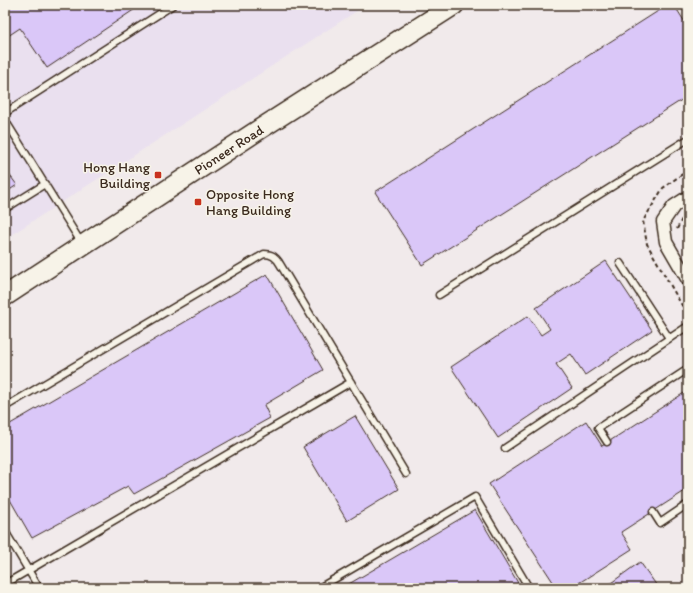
<svg xmlns="http://www.w3.org/2000/svg" width="693" height="593" viewBox="0 0 693 593" font-family="Itim,sans-serif">
<style>
.built{fill:#eae0ef}
.building{fill:#dac7f8;stroke:#3b2a1e}
.lines{fill:none;stroke-linecap:round;stroke-linejoin:round}
.service-casing{stroke:#3b2a1e;stroke-width:9}
.minor-casing{stroke:#3b2a1e;stroke-width:15}
.primary-casing{stroke:#3b2a1e;stroke-width:22}
.path{stroke:#3b2a1e;stroke-width:2;stroke-dasharray:4 3;stroke-linecap:butt}
.service{stroke:#f7f3e8;stroke-width:6}
.minor{stroke:#f7f3e8;stroke-width:12}
.primary{stroke:#f7f3e8;stroke-width:19}
.poi-dot{fill:#c8321e;stroke:#f7f3e8;stroke-width:1.5}
.labels{text-anchor:middle;dominant-baseline:central;stroke-width:3;stroke-linejoin:round;paint-order:stroke}
.street-label{font-size:14px;fill:#3b2a1e;stroke:#f7f3e8}
.poi-label{font-size:14px;fill:#3b2a1e;stroke:#f7f3e8;text-anchor:end}
</style>
<rect width="100%" height="100%" fill="#f1eaeb"/>
<filter id="ink" filterUnits="userSpaceOnUse"><feTurbulence type="fractalNoise" baseFrequency=".025" numOctaves="2"/><feDisplacementMap in="SourceGraphic" scale="8" xChannelSelector="R" yChannelSelector="G"/><feConvolveMatrix kernelMatrix="1 2 1 2 8 2 1 2 1" color-interpolation-filters="sRGB"/></filter>
<g filter="url(#ink)">
<!-- built -->
<path class="built" d="M5,5h361l-361,234z"/>
<!-- building -->
<path class="building" d="M5,5h136l-94,63 -27,-40 -15,10z
M666,5h14l-4,3 12,19v69l-266,169 -47,-73 291,-186z
M5,169l12,16 -12,8z
M606,261l46,69 -67,45 -14,-21 -15,10 16,24 -74,50 -47,-71 77,-51 13,19 9,-6 -14,-21z
M267,274l56,96 -59,35 6,13 -136,76 -6,-8 -96,52 -27,-47v-64z
M684,393l4,6v90l-67,43 11,17 -61,39h-14l-68,-104 97,-63 16,25z
M355,416l44,73 -52,32 -44,-74z
M475,510l46,78h-179z
M640,562l17,24 -2,2h-51z"/>
<g class="lines">
<!-- service casing -->
<g class="service-casing">
<path id="service" d="M5,113l168,-108
M5,120l77,124
M5,209l40,-25
M620,263l49,75
M439,295l249,-156
M5,407l259,-153c8,0 12,3 16,10l126,210
M607,442l-9,-14 90,-59
M505,448l183,-122
M653,512l7,11 28,-19
M5,531l34,57
M5,584l346,-202
M319,588l156,-91 54,91"/>
</g>
<!-- minor casing -->
<g class="minor-casing">
<path id="minor" d="M688,197l-14,9 -11,16 3,20 22,38"/>
</g>
<!-- primary casing -->
<g class="primary-casing">
<path id="primary" d="M5,296l255,-167 194,-124"/>
</g>
<!-- path -->
<path class="path" d="M688,170l-25,18 -20,33 4,23 41,72
M677,229l8,-16"/>
<!-- service -->
<use href="#service" class="service"/>
<!-- minor -->
<use href="#minor" class="minor"/>
<!-- primary -->
<use href="#primary" class="primary"/>
</g>
</g>
<!-- markers -->
<g class="poi-dot">
<rect x="154" y="171" width="8" height="8" rx="2"/>
<rect x="194" y="198" width="8" height="8" rx="2"/>
</g>
<g class="labels">
<!-- street labels -->
<g class="street-label">
<text transform="translate(229 150) rotate(-33)">Pioneer Road</text>
</g>
<!-- poi labels -->
<g class="poi-label">
<text x="150" y="167">Hong Hang<tspan x="150" dy="16">Building</tspan></text>
<text x="206" y="194" text-anchor="start">Opposite Hong<tspan x="206" dy="16">Hang Building</tspan></text>
</g>
</g>
<!-- margin -->
<rect width="693" height="593" fill="none" stroke="#f7f3e8" stroke-width="20"/>
<rect x="10" y="10" width="673" height="573" fill="none" stroke="#3b2a1e" stroke-width="1.5" filter="url(#ink)"/>
</svg>
